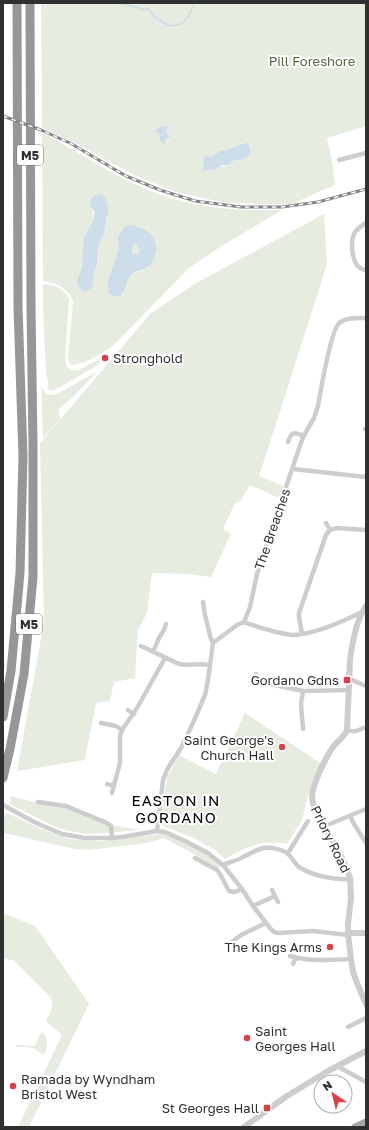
<svg xmlns="http://www.w3.org/2000/svg" width="369" height="1130" viewBox="0 0 369 1130" font-family="'Golos Text',sans-serif">
<style>
.green{fill:#e6ecdf;fill-rule:evenodd}
.water{fill:#cddeea;fill-rule:evenodd}
.lines{fill:none;stroke-linecap:round;stroke-linejoin:round}
.stream{stroke:#cddeea;stroke-width:1.5}
.minor{stroke:#cdcdcd;stroke-width:4.5}
.tertiary{stroke:#cdcdcd;stroke-width:6}
.primary{stroke:#a8a8a8;stroke-width:7}
.motorway{stroke:#979797;stroke-width:9}
.rail-casing{stroke:#858585;stroke-width:3}
.rail{stroke:#fff;stroke-width:1.5;stroke-dasharray:4.5;stroke-linecap:butt}
.poi-dot{fill:#d74248;stroke:#fff;stroke-width:1.5}
.labels{text-anchor:middle;dominant-baseline:central;stroke-width:4;stroke-linejoin:round;paint-order:stroke}
.shield{fill:#fff;stroke:#6e6e6e;stroke-width:1}
.shield-label{font-size:12px;font-weight:bold;fill:#303030}
.park-label{font-size:13px;fill:#526941;stroke:#fff}
.poi-label{font-size:13px;fill:#303030;stroke:#fff;text-anchor:end}
.street-label{font-size:13px;fill:#303030;stroke:#fff}
.quarter-label{font-size:15px;letter-spacing:1px;fill:#000;stroke:#fff}
</style>
<rect width="100%" height="100%" fill="#fff"/>
<!-- green -->
<path class="green" d="M41,3h325v123l-39,12 5,23 3,24 -17,7 -25,12h-32l-32,-1 -22,-4 -31,-7 -40,-16 -65,-35 -29,-13zM161,126c4,2 8,10 9,13l-8,4c-3,-4 -1,-8 -4,-11h-3v-2l4,-1zM243,143l6,1 2,6c-4,9 -10,10 -19,11l-3,4c-14,0 -10,10 -26,-1v-4l4,-4 5,1 5,-5 10,-2z
M42,133l9,4c39,22 80,50 123,62 35,10 72,12 108,11l-62,37 -31,21 -76,78c-11,7 -29,19 -42,19l-2,-2 -1,-4 5,-57c-4,-15 -17,-19 -30,-21zM99,194l9,14v8l-4,18 -4,7 -3,10v14l-3,7 -1,14 -12,4 -4,-9 4,-11 13,-51 -2,-10 1,-13zM129,225l11,1 16,28c-3,8 -7,13 -15,17 -3,1 -7,1 -10,3 -4,3 -7,16 -9,21l-3,-48 -1,-7 6,-13z
M324,214l3,50 -49,154 -19,58 24,10 -4,12 -29,-13 -10,16 -5,2 -12,26 8,5 -20,43 -24,-3 -35,-1 -5,40 -9,17 -3,48 -21,4 -4,19 -14,2 -11,57 -68,11 27,-149 -4,-179 111,-130 47,-31z
M135,244l2,1 2,4 -1,4 -3,2 -3,-2 1,-8z
M43,284c11,1 22,4 26,16l-4,58 2,9 5,3h7l20,-11 1,5 -42,24 -5,2h-4l-2,-3 2,-3 -3,-9 -3,-68z
M98,371l-25,26 -12,10 -2,3 1,9 -17,19 -2,-53c3,9 7,11 16,9z
M245,713l77,51 -7,14 -6,14 -7,28 -15,24c-25,-5 -41,3 -62,15l-10,-9 -21,-12 -33,-13 -1,-3 7,-44 12,-23 37,19z
M11,796l27,7 27,4 41,17 33,6 -32,3 -21,1 -21,-4 -14,-5 -41,-21z
M7,813l30,14 32,12 33,2 58,-7h6l41,20 14,11 -1,3h-2l-35,-20 -19,-10 -17,5 -58,7 -14,-1 -71,-16 -1,2v-19z
M3,913l32,13 54,78 -60,123h-11l44,-92 -13,-11 -3,-4c4,-7 8,-14 5,-22l-38,-38 -10,-1z
M41,1032c8,4 7,15 3,22l-1,1c-8,-9 -17,-8 -27,-8v-2l19,1z"/>
<!-- water -->
<path class="water" d="M161,126l2,1 4,-1 1,1 -2,4 4,7 -4,2 -2,4 -4,-3 -1,-8 -5,-2z
M246,143l3,1 2,8c-4,8 -12,8 -19,9l-3,4h-7l-5,4 -13,2 -1,-1c0,-2 0,-4 0,-6 1,-9 1,-8 9,-7l7,-6 8,-1 11,-5z
M101,194l4,3 1,2 2,9v5l-4,21 -4,7 -3,10v14l-3,7 -1,14 -6,5h-4l-4,-3 -2,-7 5,-14 2,-29 10,-19v-8l-4,-6v-4l1,-2 4,-4z
M132,225c14,2 26,12 24,27 -1,6 -3,10 -7,14 -5,5 -15,4 -19,10 -5,6 -4,18 -12,21l-9,-3 -1,-13 11,-33 -1,-11 7,-11zM135,244l2,1 2,4 -1,4 -3,2 -3,-2 1,-7z"/>
<g class="lines">
<!-- stream -->
<path class="stream" d="M119,3l15,4h3l5,3 7,-1 5,8 16,9c10,-1 14,-2 19,-11 2,-5 5,-7 5,-12"/>
<!-- minor -->
<path class="minor" d="M339,160l27,-7
M366,223c-5,3 -10,6 -12,11 -4,8 -2,29 6,34 1,1 5,2 6,2
M315,415l3,-9c3,-16 12,-74 21,-83 8,-6 18,-5 27,-5
M365,429h1
M288,442c4,-11 5,-10 16,-6
M293,469l73,8
M326,523l4,7
M203,602l2,13 6,24 2,4
M244,622l6,-15 7,-33 17,-52 29,-85 11,-19
M244,622c10,4 21,7 32,10 5,1 10,2 15,3 23,0 51,-13 71,-23
M302,634l-3,-17v-4l27,-78c2,-4 5,-6 10,-7l30,2
M141,646l38,18c10,2 20,-1 31,1
M153,652l6,-14 5,-8 2,-6
M256,674v7l47,10 46,-1
M350,679l16,7
M303,691l-2,13 2,25
M128,710l6,4
M101,723l15,3 6,4
M347,730c8,3 12,0 19,-3
M107,784l7,2
M112,793l8,-30v-27l2,-6 15,-22 28,-50
M38,802l28,4 41,17 4,3 1,12
M3,805l31,17 28,12 23,4h27l10,-1 35,-6 8,1 20,9 23,12 15,12 19,24 11,17 17,22 4,4 4,1 35,-2 35,4
M350,816l4,8 12,19
M325,826l41,-17
M157,831l6,-51 5,-12 13,-20 12,-25 12,-28 3,-15 5,-37 24,-18 7,-3
M288,853l20,-32
M195,858l22,12 3,4 9,17 6,1 7,-3
M223,865c6,-3 14,-4 20,-8 7,-3 12,-7 20,-9 7,-1 21,1 26,7 4,4 6,9 10,12 14,9 35,13 51,12
M272,890l6,12
M253,906l22,-10
M232,942l9,-7 25,-12
M290,956c20,6 40,4 61,3
M293,964l3,-7
M348,1027l18,-9
M337,1066l29,16"/>
<!-- tertiary -->
<path class="tertiary" d="M366,606c-9,12 -14,39 -16,54l-3,70c-3,8 -10,11 -14,17 -7,10 -21,38 -21,50 0,4 1,6 2,9l30,56 6,16 1,20 -3,26v9l3,26 2,13 4,11 9,21
M348,933h18
M244,1127l43,-31 41,-25 38,-20"/>
<!-- primary -->
<path class="primary" d="M355,1127l11,-5"/>
<!-- motorway -->
<path class="motorway" d="M3,717l8,-46 9,-98 3,-117 -5,-149 -1,-304
M3,778l7,-29 14,-75 9,-97v-132l-2,-138 -1,-304"/>
<!-- rail casing -->
<g class="rail-casing">
<path id="rail" d="M3,116l38,14 29,13 56,33 34,14 35,11 46,6h41l36,-5 48,-13"/>
</g>
<!-- rail -->
<use href="#rail" class="rail"/>
</g>
<!-- markers -->
<g class="poi-dot">
<circle cx="105" cy="358" r="4"/>
<rect x="343" y="676" width="8" height="8" rx="2"/>
<circle cx="282" cy="747" r="4"/>
<circle cx="330" cy="947" r="4"/>
<circle cx="247" cy="1038" r="4"/>
<circle cx="13" cy="1086" r="4"/>
<rect x="263" y="1104" width="8" height="8" rx="2"/>
</g>
<g class="labels">
<!-- shield labels -->
<g class="shield">
<rect x="17" y="145" width="26" height="20" rx="3"/>
<rect x="16" y="614" width="26" height="20" rx="3"/>
</g>
<g class="shield-label">
<text x="30" y="155">M5</text>
<text x="29" y="624">M5</text>
</g>
<!-- park labels -->
<g class="park-label">
<text x="312" y="61">Pill Foreshore</text>
</g>
<!-- poi labels -->
<g class="poi-label">
<text x="113" y="358" text-anchor="start">Stronghold</text>
<text x="339" y="680">Gordano Gdns</text>
<text x="274" y="740">Saint George's<tspan x="274" dy="15">Church Hall</tspan></text>
<text x="322" y="947">The Kings Arms</text>
<text x="255" y="1031" text-anchor="start">Saint<tspan x="255" dy="15">Georges Hall</tspan></text>
<text x="21" y="1079" text-anchor="start">Ramada by Wyndham<tspan x="21" dy="15">Bristol West</tspan></text>
<text x="259" y="1108">St Georges Hall</text>
</g>
<!-- street labels -->
<g class="street-label">
<text transform="translate(272 529) rotate(-71)">The Breaches</text>
<text transform="translate(331 839) rotate(64)">Priory Road</text>
</g>
<!-- quarter labels -->
<g class="quarter-label">
<text x="176" y="800">EASTON IN<tspan x="176" dy="17">GORDANO</tspan></text>
</g>
</g>
<!-- border -->
<rect width="369" height="1130" fill="none" stroke="#303030" stroke-width="8"/>
<!-- north arrow -->
<g transform="translate(333 1094) rotate(325)"><circle r="19" fill="#ffffff" stroke="#acacac"/>
<path d="M0-3L7 15L0 10L-7 15Z" fill="#d74248"/>
<text y="-6" font-size="11" font-weight="bold" text-anchor="middle" fill="#303030">N</text>
</g>
</svg>
